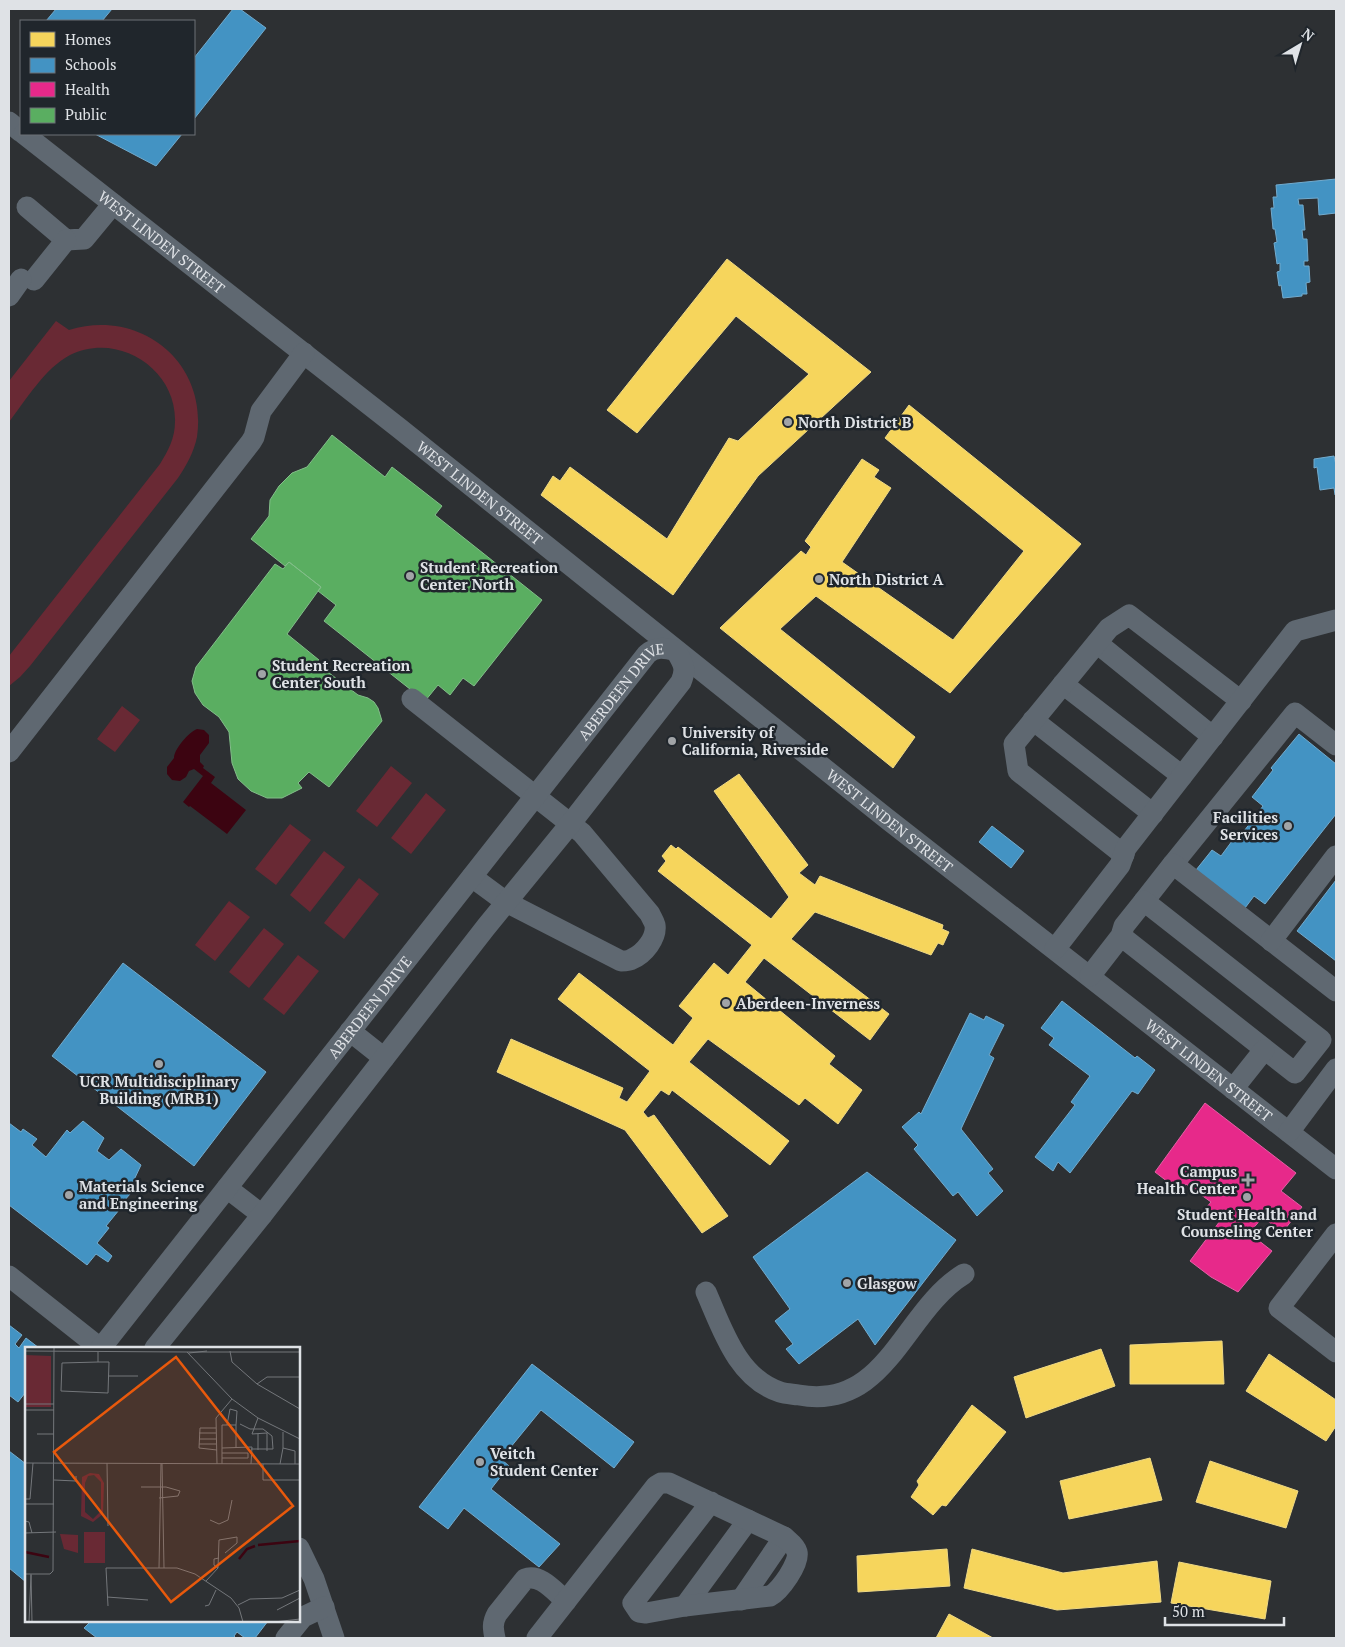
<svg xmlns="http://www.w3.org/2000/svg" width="1345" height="1647" viewBox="0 0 1345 1647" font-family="'PT Serif',serif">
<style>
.green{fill:#692934}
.water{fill:#3c0411}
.homes{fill:#f6d55c;stroke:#efd985}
.schools{fill:#4393c3;stroke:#72abce}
.health{fill:#e7298a;stroke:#e560a6}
.public{fill:#5aae61;stroke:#82be89}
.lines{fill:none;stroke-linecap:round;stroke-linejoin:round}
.minor{stroke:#5f6871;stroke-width:21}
.poi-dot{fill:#a1a4a7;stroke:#20262c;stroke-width:2}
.labels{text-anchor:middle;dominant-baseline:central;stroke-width:5;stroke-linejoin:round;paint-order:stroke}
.street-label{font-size:15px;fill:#dfe2e6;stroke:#20262c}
.poi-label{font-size:15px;font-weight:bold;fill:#dfe2e6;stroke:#20262c;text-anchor:start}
.inset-river{fill:none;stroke:#3c0411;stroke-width:2.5}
.inset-road{fill:none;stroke:#74777b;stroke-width:1}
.view{fill:#e8590c;fill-opacity:0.15;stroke:#e8590c;stroke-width:2.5}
.inset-edge{fill:none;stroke:#dfe2e6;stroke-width:2.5}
</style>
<rect width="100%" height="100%" fill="#2d3033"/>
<!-- green -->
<path class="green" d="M56,321l13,9c70,-22 139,31 128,107 -3,15 -11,29 -19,41l-148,188 -10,11 -11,9v-30l151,-192c8,-13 15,-26 15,-42 2,-53 -57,-91 -105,-67 -25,13 -44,45 -61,67v-41z
M122,706l18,14 -25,32 -18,-13z
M391,766l21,17 -35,44 -21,-16z
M426,793l20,17 -35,44 -20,-16z
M290,824l21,16 -35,45 -21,-16z
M324,851l21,16 -35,45 -20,-17z
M359,878l20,16 -35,45 -20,-16z
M229,901l21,16 -35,44 -20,-16z
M264,928l20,16 -35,44 -20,-16z
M298,955l21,16 -35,44 -21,-16z"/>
<!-- water -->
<path class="water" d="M197,729l7,1 5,5v8l-9,12v7l4,4 -1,2 12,9 -4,6 35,27 -19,24 -37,-28 -1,1 -6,-5 20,-26 -9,-7 -5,2 -3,6 -6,4 -8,-1 -5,-6v-7l7,-9c0,-9 15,-26 23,-29z"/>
<!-- homes -->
<path class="homes" d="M727,259l144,113 -113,104 -85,119 -132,-100 12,-19 7,5 10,-14 97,72 62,-101 9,3 71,-67 -73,-58 -99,117 -30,-23z
M909,405l172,139 -131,149 -134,-97 -36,33 135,108 -22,31 -173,-140 81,-77 5,4 5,-8 -6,-6 57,-82 17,11 -5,7 17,11 -49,74 111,78 71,-89 -139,-113z
M739,774l69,91 -9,8 16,12 5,-9 123,49 -1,4 7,3 -6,13 -5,-2 -7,12 -116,-43 -24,27 98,75 -19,26 -106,-82 -19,24 90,74 -6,8 33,26 -24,34 -33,-26 -6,7 -91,-66 -19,23 100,79 -19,24 -98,-75 -3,5 -8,-5 -18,22 5,6 6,-3 74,101 -26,17 -77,-103 -128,-58 14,-33 112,49 -4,10 8,4 23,-31 -92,-72 21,-26 94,72 20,-27 -14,-12 35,-43 14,12 24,-30 -94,-74 8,-10 -4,-5 9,-11 5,4 2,-2 93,72 18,-22 -75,-106z
M1222,1341l2,43h-94v-39z
M1101,1349l14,37 -89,32 -12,-41z
M1269,1354l67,46v26l-10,15 -80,-50z
M972,1405l34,27 -60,74 -4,-1 -9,10 -22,-18 8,-12 -2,-4z
M1150,1458l12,42 -93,19 -9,-38z
M1210,1461l88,30 -12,37 -90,-26z
M947,1549l3,37 -92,6 -1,-36z
M972,1549l91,24 94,-12 4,41 -104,8 -93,-22z
M1179,1562l92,19 -6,38 -94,-16z
M949,1614l44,24h-57z"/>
<!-- schools -->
<path class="schools" d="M56,9h56l-10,12h-56z
M233,9h7l26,19 -72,91v-61z
M95,134h87l-26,32z
M1336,179v34l-17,2 -1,-17 -20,1 1,6h4l2,25h-3l1,9h4l1,22h-4v5h5l1,16 -4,1 1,11h-5v2l-19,2 -2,-13 -2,1 -2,-14 3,-1v-8l-3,1 -3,-21 3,-1 -2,-13h-2l-2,-21h3l-1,-11h4l-1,-12z
M1334,456l2,9v29l-1,1 -1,-7 -14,2 -3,-23 -3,1v-9z
M1299,734l37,30v50l-71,90 -11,-8 -9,12 -49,-38 16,-20 9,6 14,-19 3,2 25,-33 -11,-9 21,-27 -2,-2z
M992,826l32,25 -13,17 -32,-26z
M1336,880v81l-39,-30z
M123,963l143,109 -72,94 -142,-110z
M1062,1001l73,57 2,-2 18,14 -17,24 -6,-3 -62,82 -12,-11 -5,9 -18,-14 40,-52 -4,-3 19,-26 -41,-31 5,-7 -13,-10z
M970,1013l14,7 2,-4 18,9 -15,30 5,3 -33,71 32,40 -5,4 15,18 -26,25 -19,-24 -5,4 -39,-47 4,-4 -16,-18 17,-15 2,2z
M83,1121l21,17 -7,13 12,9 12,-11 20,16 -8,17 4,4 -20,23 2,1 -13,16 3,2 -12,15 15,13 -4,6 -12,-8 -9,11 -78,-60v-82l12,9 2,-3 14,10 -5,6 14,12 21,-27 3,3z
M867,1172l89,68 -81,105 -17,-26 -59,45 -13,-15 7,-5 -18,-23 15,-12 -37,-52z
M9,1325l13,10 -7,9 4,4 7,-10 13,10h-13v46l-1,-1 -7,9 -9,-7z
M532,1364l102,78 -20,26 -73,-58 -40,49 8,7 -18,23 69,55 -21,23 -75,-59 -16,21 -29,-22z
M9,1451l17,13v118l-17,-14z
M91,1621h177l-13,17h-10l-8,-6 -3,4 2,2h-139l-13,-10z"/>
<!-- health -->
<path class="health" d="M1205,1103l91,70 -15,18 21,16 -20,26 -19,-16 -14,16 23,18 -34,41 -27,-15 -21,-16 30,-40 -14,-13 5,-6 -25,-18 -5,8 -26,-20z"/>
<!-- public -->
<path class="public" d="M332,435l53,42 7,-10 50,39 -7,9 107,85 -68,86 -11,-8 -13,17 -12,-10 -13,16 -101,-80 12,-16 -18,-14 3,-4 -32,-25 -4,4 -34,-27 18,-23 1,-16 9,-14 13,-13 15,-6z
M289,562l32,25 -34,47 32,26 -3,3 42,32 10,3 6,4 4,6 4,13 -53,66 -20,-15 -11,11 4,5 -20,10h-15l-16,-7 -13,-12 -6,-16 -3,-31 -10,-15 -16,-12 -8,-12 -3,-12 4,-14 79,-103 8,5z"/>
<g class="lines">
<!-- minor -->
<g class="minor">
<path d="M9,122l12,10"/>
<path id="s1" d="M24,134l375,294 487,390 450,351"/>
<path d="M27,207l39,33 18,-1 29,-35"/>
<path d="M34,280l32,-40"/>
<path d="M9,296l12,-17"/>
<path d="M1097,643l116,94"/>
<path d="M1063,684l119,92"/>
<path d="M412,699l170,134 68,81c1,3 4,7 5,11 2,13 -11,29 -23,34 -3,2 -8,2 -11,2l-115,-59 -34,-25"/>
<path d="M1033,720l120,94"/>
<path d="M9,752l242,-310 3,-5 7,-26 43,-58"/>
<path d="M1124,855l-106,-84 -4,-27 95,-116 20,-13 112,86"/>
<path d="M1173,864l122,-151 41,32"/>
<path d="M1144,901l29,-37 163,127"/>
<path d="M1271,941l65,-85"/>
<path d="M1055,949l65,-84 6,-17 169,-217 41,-11"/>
<path d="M1090,976l31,-40 3,-10 20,-25 177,139 -26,33 -174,-137"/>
<path d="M350,1031l34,27"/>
<path d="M1233,1089l31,-39"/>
<path d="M1289,1132l47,-63"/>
<path d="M227,1188l35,27"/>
<path d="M1336,1234l-57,74 57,44"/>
<path d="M9,1276l91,72"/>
<path d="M706,1292c16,36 31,86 74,100 6,2 13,2 19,3 88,16 104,-84 165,-121"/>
<path id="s2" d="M101,1348l546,-694c9,-8 18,-6 29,-3 7,12 11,17 5,31l-110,141 -85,104 -224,288 -107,133"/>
<path d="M299,1548l15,31 20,59"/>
<path d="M741,1600l43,-63"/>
<path d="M685,1606l63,-86"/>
<path d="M286,1638l17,-21 21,-10"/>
<path d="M495,1638c-2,-9 -3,-15 2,-24l28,-35c15,-6 30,13 41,22"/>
<path d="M537,1638l119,-152 5,-3h8l115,54c5,5 11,8 13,15 3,11 -17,39 -27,44l-85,10 -39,7 -7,-1 -6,-9 78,-101"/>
</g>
</g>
<!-- markers -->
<g class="poi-dot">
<circle cx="788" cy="422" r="5"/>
<circle cx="410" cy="576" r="5"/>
<circle cx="819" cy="579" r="5"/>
<circle cx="262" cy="674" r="5"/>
<circle cx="672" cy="741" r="5"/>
<circle cx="1288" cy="826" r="5"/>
<circle cx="726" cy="1003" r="5"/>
<circle cx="159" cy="1064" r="5"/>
<path d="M1245.5 1172.5h5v5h5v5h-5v5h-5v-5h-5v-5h5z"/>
<circle cx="69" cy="1195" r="5"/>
<circle cx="1247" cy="1197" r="5"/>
<circle cx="847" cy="1283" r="5"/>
<circle cx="480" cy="1462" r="5"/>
</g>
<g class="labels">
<!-- street labels -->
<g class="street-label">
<text stroke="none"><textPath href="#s1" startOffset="175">WEST LINDEN STREET</textPath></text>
<text stroke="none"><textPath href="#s1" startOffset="580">WEST LINDEN STREET</textPath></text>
<text stroke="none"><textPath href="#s2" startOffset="839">ABERDEEN DRIVE</textPath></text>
<text stroke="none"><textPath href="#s1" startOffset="1105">WEST LINDEN STREET</textPath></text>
<text stroke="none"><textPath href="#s2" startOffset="434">ABERDEEN DRIVE</textPath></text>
<text stroke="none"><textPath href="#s1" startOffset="1510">WEST LINDEN STREET</textPath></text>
</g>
<!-- poi labels -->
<g class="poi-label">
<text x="798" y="422">North District B</text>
<text x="420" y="567">Student Recreation<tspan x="420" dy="17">Center North</tspan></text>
<text x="829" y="579">North District A</text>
<text x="272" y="665">Student Recreation<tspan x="272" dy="17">Center South</tspan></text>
<text x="682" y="732">University of<tspan x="682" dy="17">California, Riverside</tspan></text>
<text x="1278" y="817" text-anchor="end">Facilities<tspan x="1278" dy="17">Services</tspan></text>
<text x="736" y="1003">Aberdeen-Inverness</text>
<text x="159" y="1081" text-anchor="middle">UCR Multidisciplinary<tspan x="159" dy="17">Building (MRB1)</tspan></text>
<text x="1237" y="1171" text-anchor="end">Campus<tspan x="1237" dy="17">Health Center</tspan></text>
<text x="79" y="1186">Materials Science<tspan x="79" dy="17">and Engineering</tspan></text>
<text x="1247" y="1214" text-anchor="middle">Student Health and<tspan x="1247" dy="17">Counseling Center</tspan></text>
<text x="857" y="1283">Glasgow</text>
<text x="490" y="1453">Veitch<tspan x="490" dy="17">Student Center</tspan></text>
</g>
</g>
<!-- overview -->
<g transform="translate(25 1347)">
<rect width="275" height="275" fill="#2d3033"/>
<path d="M0,8l26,1v51h-26zM65,126l9,1 5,9 -1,31 -10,8 -12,-6 1,-39zM69,128l7,7v29l-8,8 -8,-7v-29l3,-7zM59,185h21v31h-21zM35,187l18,1v18l-14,-4z" fill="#692934" fill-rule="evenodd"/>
<path class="inset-river" d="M233,198l42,-4M0,205l24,5M214,212l8,-10 8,-3"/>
<path class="inset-road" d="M0,4l162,1 45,47 26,19 42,21M205,4l2,11 25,22 43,25M162,5h113M164,6l18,-2M73,15h11l-1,31 -47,-2 1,-28 36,-1v-10M83,29h30M232,37l10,-7h33M0,57h29M0,63h29M233,71l-6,16 15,-1v18M215,77l10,5h13l9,7 1,13h-22M202,78l3,-16 7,2 -1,14M191,81h-16l-1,20 18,2M174,86h17M12,87h17M174,92h17M174,97h17M197,101v-23h14v23M258,101v-16M233,103v-16M197,106v-5l30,-1 -1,17M197,111h26v-5h-26v11M0,116l275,1M82,116l1,63M137,117l2,104M192,117l-1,-46 16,-19M238,117v16h37M255,117l3,-16 12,3v13M29,133l22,1v-5M116,140h25l14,4 -2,5 -19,2M0,152h5l3,-36M0,157h29M185,173l9,4 9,-4 4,-20M0,174l4,1 3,11M0,186l31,-1M134,221l2,-104M193,221l-4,-3v-6l5,-1M0,227h25l3,-3 1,-224M6,227l1,48M181,234l12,-13 1,-28 18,-3v6l-12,10M82,250l41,3M213,258l12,-6 32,-1 18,-8M83,259l-2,-38h71l18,6 36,24 8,10 4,14M180,259l4,-1 7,-15M252,263l23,-12M4,275l2,-47M249,275l26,-3"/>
<path class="view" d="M151,10l117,149 -122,96 -117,-150z"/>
<rect width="275" height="275" class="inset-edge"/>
</g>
<!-- border -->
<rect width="1345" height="1647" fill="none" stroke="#dfe2e6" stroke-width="20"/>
<!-- legend -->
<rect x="20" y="20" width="175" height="115" fill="#20262c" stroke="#6c7176"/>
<rect x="30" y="32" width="25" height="15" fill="#f6d55c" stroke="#6c7176"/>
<text x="65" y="45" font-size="15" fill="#dfe2e6">Homes</text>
<rect x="30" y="58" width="25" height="15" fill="#4393c3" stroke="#6c7176"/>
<text x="65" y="70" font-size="15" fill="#dfe2e6">Schools</text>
<rect x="30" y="82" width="25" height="15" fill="#e7298a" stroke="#6c7176"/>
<text x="65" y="95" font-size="15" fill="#dfe2e6">Health</text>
<rect x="30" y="108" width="25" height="15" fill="#5aae61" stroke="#6c7176"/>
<text x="65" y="120" font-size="15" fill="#dfe2e6">Public</text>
<!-- north arrow -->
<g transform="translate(1300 45) rotate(38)" stroke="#20262c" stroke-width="4" paint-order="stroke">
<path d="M0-4L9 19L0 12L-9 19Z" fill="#dfe2e6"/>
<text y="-8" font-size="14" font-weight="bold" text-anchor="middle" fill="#dfe2e6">N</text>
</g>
<!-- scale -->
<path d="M1165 1617v8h119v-8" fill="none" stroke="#dfe2e6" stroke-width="2.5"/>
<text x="1172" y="1617" font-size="15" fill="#dfe2e6" stroke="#20262c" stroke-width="4" paint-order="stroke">50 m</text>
</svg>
